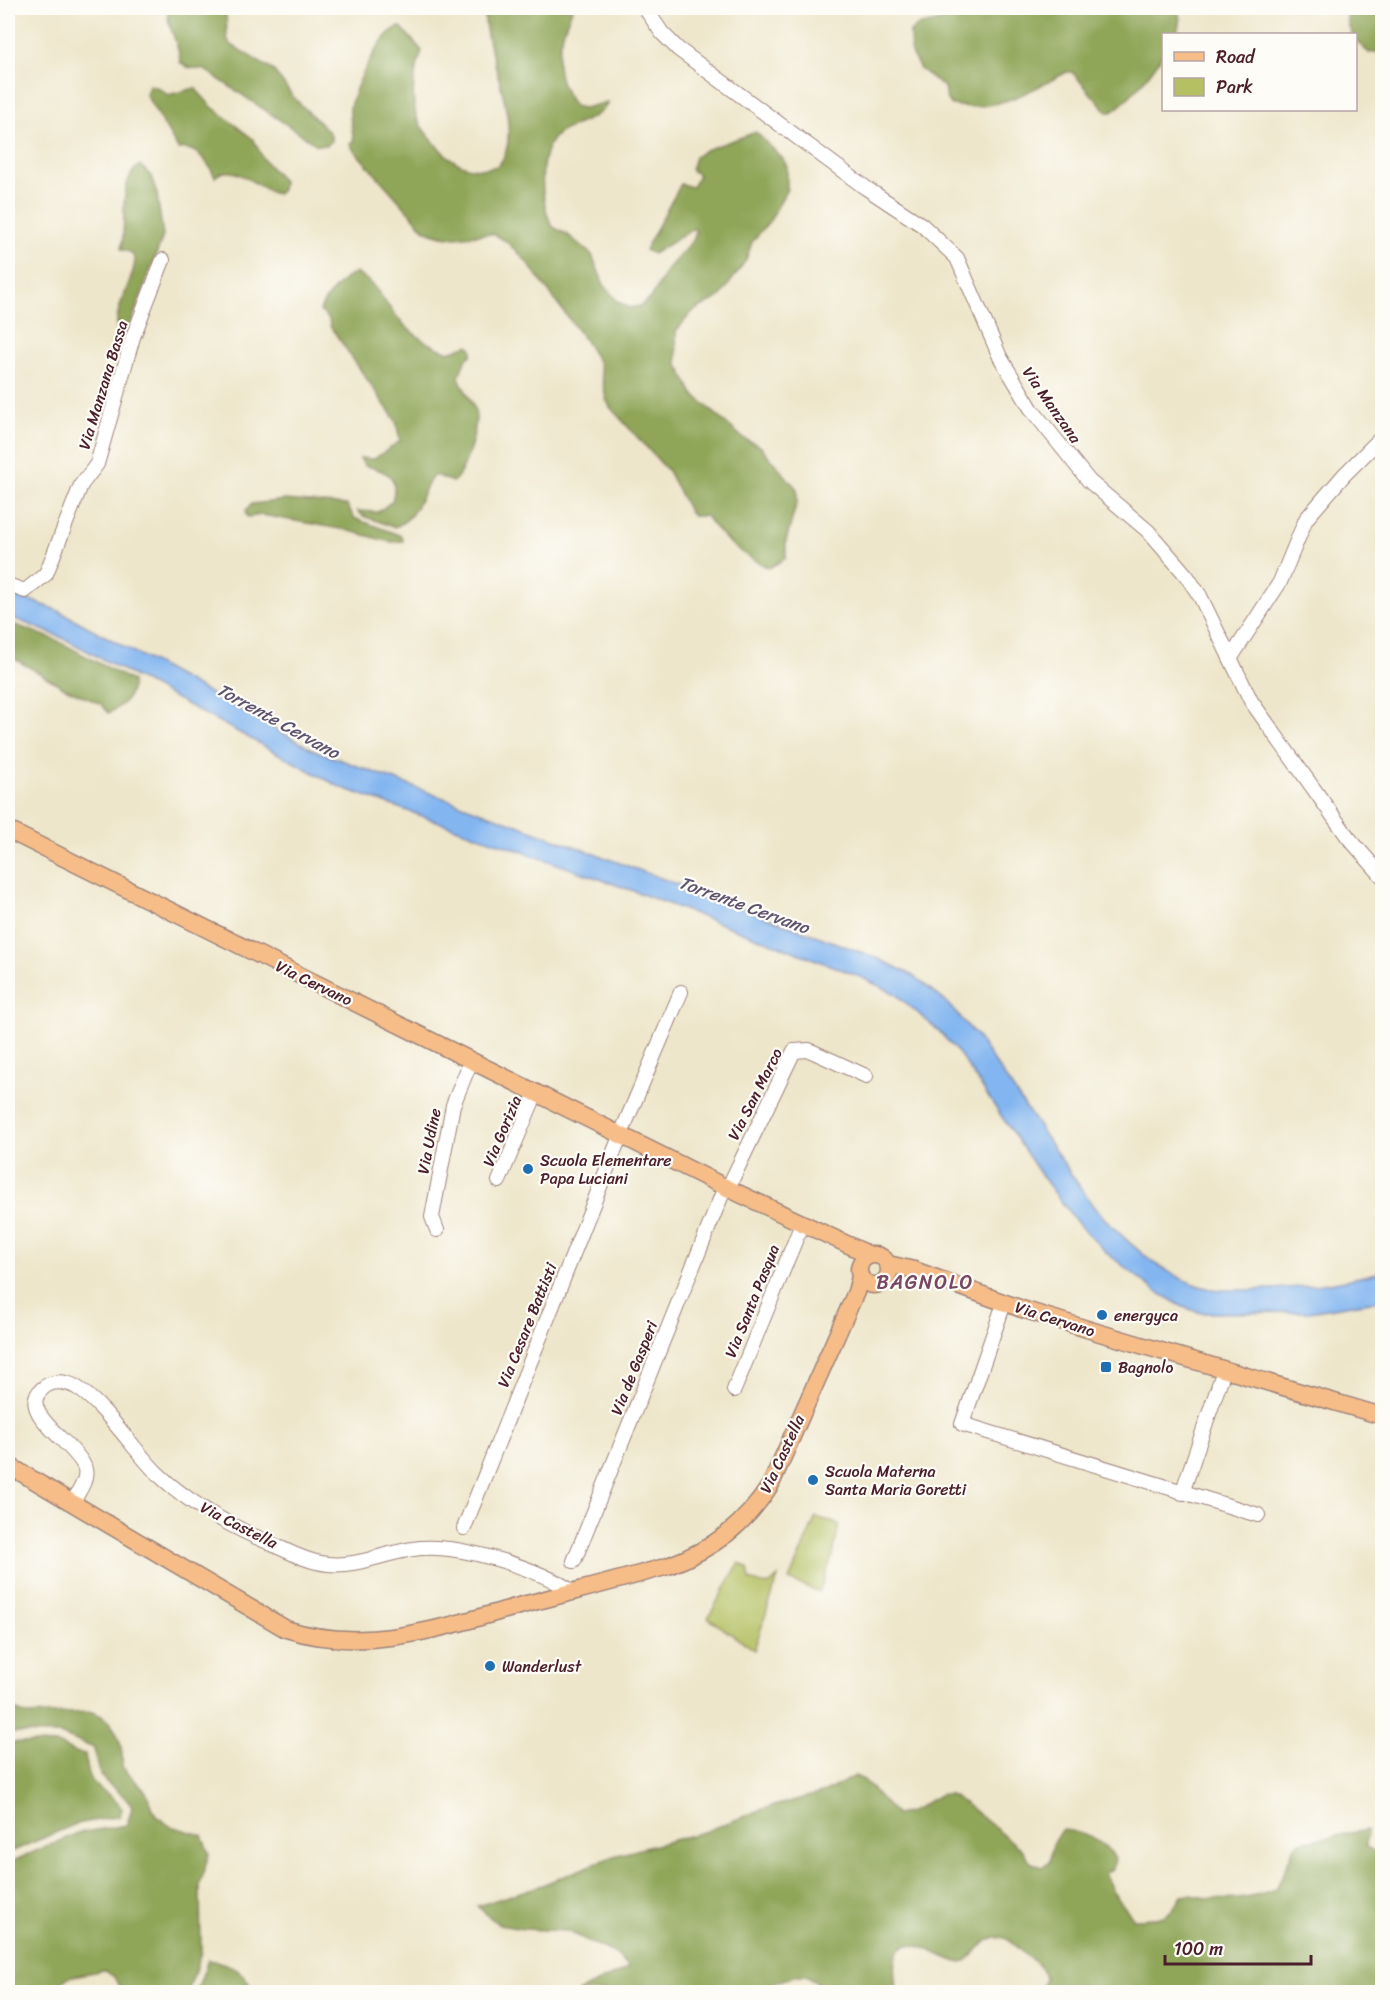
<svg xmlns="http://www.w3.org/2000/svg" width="1390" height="2000" viewBox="0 0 1390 2000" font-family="Sriracha,sans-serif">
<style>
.green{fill:#b4c062;stroke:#7f7046;stroke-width:1.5}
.forest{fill:#8fa658;stroke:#6c6242;stroke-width:1.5}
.water{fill:#83b6f0;stroke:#666a8e;stroke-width:1.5}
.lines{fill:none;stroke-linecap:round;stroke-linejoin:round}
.minor-casing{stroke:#9c827a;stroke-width:16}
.major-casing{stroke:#9c827a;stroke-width:19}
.minor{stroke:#fff;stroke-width:14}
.major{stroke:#f7bd88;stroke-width:16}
.poi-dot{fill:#1f6fb2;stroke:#fdfcf7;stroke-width:2}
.labels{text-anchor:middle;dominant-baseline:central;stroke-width:4.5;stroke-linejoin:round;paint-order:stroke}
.street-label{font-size:16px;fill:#4a1f2b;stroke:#fdfcf7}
.poi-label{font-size:16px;fill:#4a1f2b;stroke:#fdfcf7;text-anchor:start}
.water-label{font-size:18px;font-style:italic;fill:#5e5470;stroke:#fdfcf7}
.quarter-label{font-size:20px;letter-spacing:1.5px;fill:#764863;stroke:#fdfcf7}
</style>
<rect width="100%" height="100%" fill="#fdfcf7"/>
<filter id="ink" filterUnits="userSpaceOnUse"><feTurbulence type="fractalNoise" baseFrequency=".0167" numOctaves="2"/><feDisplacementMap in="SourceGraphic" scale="12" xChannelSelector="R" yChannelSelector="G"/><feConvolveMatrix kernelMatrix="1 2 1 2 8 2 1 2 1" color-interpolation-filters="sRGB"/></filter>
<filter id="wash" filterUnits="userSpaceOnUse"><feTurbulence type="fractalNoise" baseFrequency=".008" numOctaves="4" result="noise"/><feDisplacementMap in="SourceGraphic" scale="24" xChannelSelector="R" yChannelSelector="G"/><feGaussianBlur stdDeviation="1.35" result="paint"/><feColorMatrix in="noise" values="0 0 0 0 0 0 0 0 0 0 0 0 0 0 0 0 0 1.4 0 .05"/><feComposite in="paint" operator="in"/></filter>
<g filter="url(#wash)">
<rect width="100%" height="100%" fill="#eee6ca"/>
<!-- green -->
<path class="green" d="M816,1517l23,7 -6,31 -14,37 -30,-12z
M739,1563l9,5 2,12 18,6 10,-9 -24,73 -46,-32z"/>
<!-- forest -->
<path class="forest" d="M168,8h58l1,30 3,6 44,27 19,26 37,36 2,8 -5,4h-10l-112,-75 -18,-3 -7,-5c0,-19 -15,-37 -12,-54z
M484,8h89c-16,35 -24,64 1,98l10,2 24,-6c-8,19 -36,21 -50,32 -22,18 -18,72 -5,93l15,8 24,20 12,30 13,16 12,7 11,-2 11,-8 15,-27 28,-32 2,-9 -3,-1 -40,25 -8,-4 36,-66 11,3 7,-12 -8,-5 4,-13 10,-7 51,-18 27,27 4,8v22l-16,30 -19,23 -6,18 -26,37 -27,14 -17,20 1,32 16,31 50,44 17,8 37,43v13l-11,39v17l-17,10c-26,-13 -46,-27 -63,-52h-12l-4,-3 -22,-42 -58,-64 -4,-8 -7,-36 -15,-24 -58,-78 -20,-20 -13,-7c-25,0 -45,9 -69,-5l-71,-80 -3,-6 4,-2c-1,-10 -5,-22 -4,-33 3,-18 32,-81 51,-81l21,24c-8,21 -12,42 -6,64 2,9 9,17 15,24 18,22 37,36 67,27 26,-29 -4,-97 -11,-131 -2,-8 -2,-18 -3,-27z
M982,8h195l3,10 -3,16h-13c0,5 0,11 0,15 -3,15 -40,56 -53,63h-4l-35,-40h-5c-37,19 -71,41 -115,33l-5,-5 -3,-13 -24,-18 -9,-16 -1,-21 7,-6 42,-9z
M1348,8h34v43l-13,2c-14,-12 -25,-26 -21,-45z
M149,85l10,3 9,7 27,-7 16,18 42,33 11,21 19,21 -1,9 -4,4 -5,-1c-18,-7 -41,-32 -58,-16 -7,-15 -19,-31 -37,-28l-32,-54z
M140,165l11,11 6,18 6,42 -40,109c-18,-30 9,-55 12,-84l-3,-8 -11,-4c7,-25 -5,-68 19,-84z
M355,273c20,8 29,29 43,45 14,17 30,27 51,34l19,-7 4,3v6l-7,7 -6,15c3,13 13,22 16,35 4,14 -10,64 -23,71l-16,-7 -4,2c-12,18 -15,42 -38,50l-31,-11 -5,-5 20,1 14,-11c8,-28 -7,-29 -28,-36l-4,-7 14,1 26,-18 -4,-20 -66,-95 -1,-7 -9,-8c2,-10 24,-35 35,-38z
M285,500l62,5 7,13 48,18 1,5 -13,1 -44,-12 -84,-15 -14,2 -2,-2v-5l6,-6z
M8,622l48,18 76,41c1,15 -10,26 -24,32l-7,-9 -36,-16 -57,-33z
M8,1699l9,12 10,4 65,-3c24,7 32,33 30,55l24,25 10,24 14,10 32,9 7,19 -9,31 1,67 -13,40h-66l-8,-15 -10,-7 -36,7 -10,9 3,6h-53v-129l70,-30 49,-8 5,-18c-19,-30 -33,-13 -38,-59l-34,-14 -52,-1z
M8,1742l50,2 16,8 11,2c5,44 19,28 37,55l-2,7 -44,8 -68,29z
M855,1776l9,4 32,35 14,-3 31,-18 9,1 16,9 56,46 8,12 12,5 7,-4 4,-19 8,-14c20,1 43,11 54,28l-2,11 -8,4 7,18 22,28c27,-1 33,2 48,-23 12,-3 20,2 32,3 21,2 43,-2 62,-9l19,-45 6,-3 66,-12 -1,16 16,11v135h-178l-5,-3 -24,3h-139c21,-15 0,-29 -13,-39 -8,-6 -15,-18 -27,-16 -15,3 -21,19 -33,26 -17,1 -62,-39 -68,-3 -2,10 1,22 1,32h-73l-7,-10 -10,-6h-13l-42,16 -32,-2 -142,2 52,-24 -13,-14 -49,-23 -44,-2 -24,-4 -22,-19 65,-21 72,-29 93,-25 56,-22 62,-17z
M208,1960c17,2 34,9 42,25l-2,7h-52z"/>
<!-- water -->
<path class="water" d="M8,592l51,19 255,139 563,208 37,18 31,25 31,34 117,171c29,32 65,66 106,80 15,5 31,4 46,4 51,-1 88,-6 137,-18v28l-73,12 -107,1 -19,-6 -26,-15 -49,-38 -29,-29 -37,-49 -82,-121 -21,-24 -45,-38 -38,-18 -214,-81 -302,-107 -275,-148 -57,-23z"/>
</g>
<g filter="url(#ink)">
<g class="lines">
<!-- minor casing -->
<g class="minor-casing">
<path id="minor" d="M645,8l17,25 16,16 188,139 56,37 35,33 43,99 32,53 57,71 59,50 38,44 14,21 51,105 97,136 34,39
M8,585l17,6 21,-17 35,-89 16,-21 36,-127 30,-77
M1230,659l50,-77 26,-63 38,-44 38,-38
M499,1181l37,-88
M728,1188l66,-137 15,-1 57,26
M437,1230l-5,-13 21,-112 18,-44
M1001,1312l-39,112 296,91
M734,1390l68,-166
M1182,1493l42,-123
M73,1502c5,-10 15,-22 12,-33 -5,-23 -70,-56 -43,-80 9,-9 23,-8 34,-2 28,17 57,62 81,86 28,27 64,48 99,64 23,9 48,25 72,27 30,3 56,-11 85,-15 42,-7 125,19 160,43
M464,1528l161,-404 56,-132
M574,1561l151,-374"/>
</g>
<!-- major casing -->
<g class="major-casing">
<path id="major" d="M8,830l717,357 145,68
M859 1270a15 15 0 1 1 30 0a15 15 0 1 1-30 0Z
M888,1264l26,6 108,39 78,24 282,83
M8,1465l278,164c81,26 158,-2 237,-24 48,-13 97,-25 145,-39 45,-17 77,-41 103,-82l85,-192 4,-15"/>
</g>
<!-- minor -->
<use href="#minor" class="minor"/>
<!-- major -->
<use href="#major" class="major"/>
</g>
</g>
<!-- markers -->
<g class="poi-dot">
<circle cx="528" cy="1169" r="6"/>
<circle cx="1102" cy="1315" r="6"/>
<rect x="1100" y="1361" width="12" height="12" rx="3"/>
<circle cx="813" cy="1480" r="6"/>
<circle cx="490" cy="1666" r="6"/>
</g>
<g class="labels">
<!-- street labels -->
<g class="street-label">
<text transform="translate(103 385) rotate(-73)">Via Manzana Bassa</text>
<text transform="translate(1052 405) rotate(55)">Via Manzana</text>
<text transform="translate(314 983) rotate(26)">Via Cervano</text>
<text transform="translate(755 1094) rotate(-63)">Via San Marco</text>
<text transform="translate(502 1131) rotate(-67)">Via Gorizia</text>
<text transform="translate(429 1141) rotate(-79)">Via Udine</text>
<text transform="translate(752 1301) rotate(-68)">Via Santa Pasqua</text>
<text transform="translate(1055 1319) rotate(18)">Via Cervano</text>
<text transform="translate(527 1325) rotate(-68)">Via Cesare Battisti</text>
<text transform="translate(634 1368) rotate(-68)">Via de Gasperi</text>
<text transform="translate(782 1454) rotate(-65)">Via Castella</text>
<text transform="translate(239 1525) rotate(27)">Via Castella</text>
</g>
<!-- poi labels -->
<g class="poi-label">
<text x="540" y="1160">Scuola Elementare<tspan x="540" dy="18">Papa Luciani</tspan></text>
<text x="1114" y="1315">energyca</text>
<text x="1118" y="1367">Bagnolo</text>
<text x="825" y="1471">Scuola Materna<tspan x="825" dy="18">Santa Maria Goretti</tspan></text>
<text x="502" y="1666">Wanderlust</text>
</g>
<!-- water labels -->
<g class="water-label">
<text transform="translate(278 721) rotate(29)">Torrente Cervano</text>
<text transform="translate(744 905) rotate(20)">Torrente Cervano</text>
</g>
<!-- quarter labels -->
<g class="quarter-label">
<text x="925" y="1282">BAGNOLO</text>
</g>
</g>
<!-- margin -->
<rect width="1390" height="2000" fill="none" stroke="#fdfcf7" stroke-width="30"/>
<!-- legend -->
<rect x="1162" y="33" width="195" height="78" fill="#fdfcf7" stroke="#b5a4a5" stroke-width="1.5"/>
<rect x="1174" y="52" width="30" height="9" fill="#f7bd88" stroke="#b5a4a5" stroke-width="1.5"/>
<text x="1216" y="63" font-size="18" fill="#4a1f2b">Road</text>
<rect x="1174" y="78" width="30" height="18" fill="#b4c062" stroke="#b5a4a5" stroke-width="1.5"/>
<text x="1216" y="93" font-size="18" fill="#4a1f2b">Park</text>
<!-- scale -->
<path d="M1165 1955v9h146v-9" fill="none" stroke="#4a1f2b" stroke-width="3"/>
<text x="1174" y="1955" font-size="18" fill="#4a1f2b" stroke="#fdfcf7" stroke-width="4.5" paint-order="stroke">100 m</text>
</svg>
